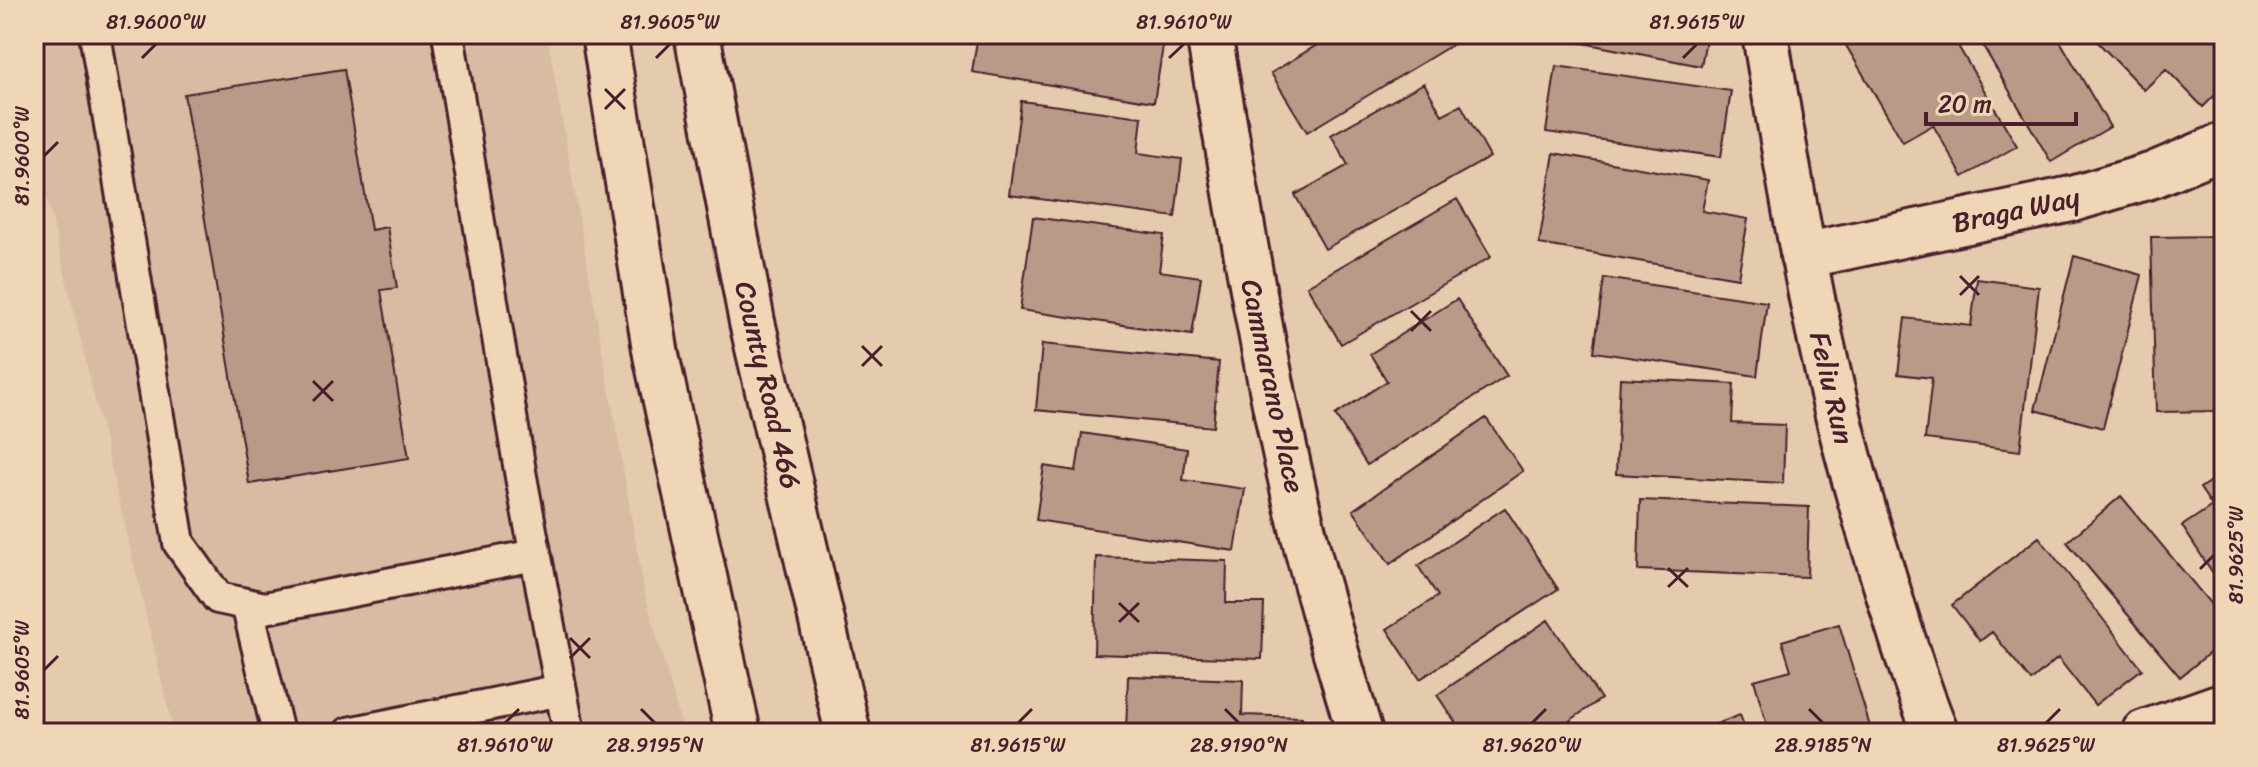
<svg xmlns="http://www.w3.org/2000/svg" width="2258" height="767" viewBox="0 0 2258 767" font-family="Sriracha,sans-serif">
<style>
.built{fill:#d7bca3}
.building{fill:#b99a89;stroke:#4a1f2b;stroke-width:2}
.lines{fill:none;stroke-linecap:round;stroke-linejoin:round}
.lane-casing{stroke:#4a1f2b;stroke-width:36}
.street-casing{stroke:#4a1f2b;stroke-width:50}
.secondary-casing{stroke:#4a1f2b;stroke-width:50}
.lane{stroke:#eed6b6;stroke-width:30}
.street{stroke:#eed6b6;stroke-width:44}
.secondary{stroke:#eed6b6;stroke-width:44}
.ticks{fill:none;stroke:#4a1f2b;stroke-width:3}
.labels{text-anchor:middle;dominant-baseline:central;stroke-width:6;stroke-linejoin:round;paint-order:stroke}
.street-label{font-size:28px;fill:#4a1f2b;stroke:#eed6b6}
.neatline{fill:none;stroke:#4a1f2b;stroke-width:3}
.ticks-label{font-size:20px;text-anchor:middle;fill:#4a1f2b}
</style>
<rect width="100%" height="100%" fill="#e4cbae"/>
<filter id="ink" filterUnits="userSpaceOnUse"><feTurbulence type="fractalNoise" baseFrequency=".0125" numOctaves="2"/><feDisplacementMap in="SourceGraphic" scale="16" xChannelSelector="R" yChannelSelector="G"/><feConvolveMatrix kernelMatrix="1 2 1 2 8 2 1 2 1" color-interpolation-filters="sRGB"/></filter>
<g filter="url(#ink)">
<!-- built -->
<path class="built" d="M34,34h513l98,560 39,139h-510l-140,-589z"/>
<!-- building -->
<path class="building" d="M978,34h187l-11,68 -182,-30z
M1335,34h114l6,9 -148,89 -36,-59z
M1537,34h170l-6,32z
M1857,34h94l66,112 -54,31 -30,-52 -30,17 -59,-100z
M1976,34h80l54,93 -59,35z
M2090,34h130l4,4v48l-21,21 -37,-38 -22,21z
M1556,66l175,25 -10,66 -175,-25z
M344,69l27,161 16,-3 10,61 -16,2 28,168 -160,26 -65,-390z
M1424,83l18,32 19,-10 29,52 -165,92 -30,-54 53,-30 -17,-30z
M1021,101l121,16 -4,36 44,6 -7,58 -166,-22z
M1554,153l154,27 -6,31 46,8 -10,59 -199,-34z
M1457,199l34,58 -150,87 -34,-58z
M1033,217l131,18 -5,36 42,6 -9,58 -172,-25z
M2224,236v175l-68,1 -5,-175z
M2074,256l68,19 -39,153 -68,-18z
M1604,278l163,24 -10,74 -163,-24z
M1977,279l62,8 -19,164 -95,-12 7,-61 -34,-4 7,-56 66,8z
M1457,299l50,77 -140,89 -32,-50 52,-34 -17,-27z
M1042,344l177,18 -6,65 -177,-17z
M1620,378l114,6 -2,39 53,2 -2,58 -167,-9z
M1486,418l37,53 -133,93 -37,-54z
M1082,433l105,16 -4,31 62,9 -10,62 -199,-31 8,-54 32,5z
M2224,472v118l-42,-64 30,-20 -12,-18z
M2121,496l103,124v21l-44,36 -113,-135z
M1640,500l169,7 -2,70 -169,-7z
M1505,508l53,81 -138,90 -33,-50 51,-33 -20,-30z
M2039,537l103,132 -47,36 -37,-47 -27,23 -39,-49 -12,9 -28,-36z
M1096,557l131,4 -1,42h38l-2,56 -168,-5z
M1548,620l53,79 -49,34h-104l10,-7 -21,-31z
M1839,624l33,109h-103l-15,-53 37,-10 -9,-29z
M1128,676l115,4 -1,35 60,2v16h-176z
M1740,715l7,18h-54z"/>
<g class="lines">
<!-- lane casing -->
<g class="lane-casing">
<path id="lane" d="M95,34l84,509 39,55 47,10 270,-53
M448,34l73,443 48,256
M247,604l31,129
M349,733l212,-43"/>
</g>
<!-- street casing -->
<g class="street-casing">
<path id="street" d="M1209,34c26,154 51,307 85,459 18,81 42,161 66,240
M1765,34c29,176 58,351 112,521 18,59 35,120 59,178
M1803,256l273,-58 77,-23 71,-30
M2144,733l80,-28"/>
</g>
<!-- secondary casing -->
<g class="secondary-casing">
<path id="secondary" d="M604,34l52,321 82,378
M697,34l55,288 96,411"/>
</g>
<!-- lane -->
<use href="#lane" class="lane"/>
<!-- street -->
<use href="#street" class="street"/>
<!-- secondary -->
<use href="#secondary" class="secondary"/>
</g>
</g>
<!-- ticks -->
<path class="ticks" d="M142,58l14,-14M656,58l14,-14M1169,58l15,-14M1683,58l14,-14M605,89l20,20M605,109l20,-20M44,156l14,-14M1960,276l19,19M1960,295l19,-19M1411,311l20,20M1411,331l20,-20M862,346l20,20M862,366l20,-20M313,381l20,20M313,401l20,-20M1668,568l20,19M2200,569l14,-14M1668,587l20,-19M1119,603l20,19M1119,622l20,-19M570,638l20,20M570,658l20,-20M44,670l14,-14M641,709l14,14M1225,709l14,14M1809,709l14,14M505,723l14,-14M1018,723l14,-14M1532,723l14,-14M2046,723l14,-14"/>
<g class="labels">
<!-- street labels -->
<g class="street-label">
<text transform="translate(2016 210) rotate(-12)">Braga Way</text>
<text transform="translate(768 385) rotate(77)">County Road 466</text>
<text transform="translate(1273 386) rotate(78)">Cammarano Place</text>
<text transform="translate(1832 388) rotate(77)">Feliu Run</text>
</g>
</g>
<!-- margin -->
<rect width="2258" height="767" fill="none" stroke="#eed6b6" stroke-width="88"/>
<!-- scale -->
<path d="M1926 112v12h150v-12" fill="none" stroke="#4a1f2b" stroke-width="4"/>
<text x="1938" y="112" font-size="24" fill="#4a1f2b" stroke="#eed6b6" stroke-width="6" paint-order="stroke">20 m</text>
<rect x="44" y="44" width="2170" height="679" class="neatline"/>
<g class="ticks-label">
<text x="156" y="29">81.9600°W</text>
<text x="670" y="29">81.9605°W</text>
<text x="1184" y="29">81.9610°W</text>
<text x="1697" y="29">81.9615°W</text>
<text transform="translate(22 156) rotate(-90)" y="7">81.9600°W</text>
<text transform="translate(2236 555) rotate(-90)" y="7">81.9625°W</text>
<text transform="translate(22 670) rotate(-90)" y="7">81.9605°W</text>
<text x="505" y="752">81.9610°W</text>
<text x="655" y="752">28.9195°N</text>
<text x="1018" y="752">81.9615°W</text>
<text x="1239" y="752">28.9190°N</text>
<text x="1532" y="752">81.9620°W</text>
<text x="1823" y="752">28.9185°N</text>
<text x="2046" y="752">81.9625°W</text>
</g>
</svg>
